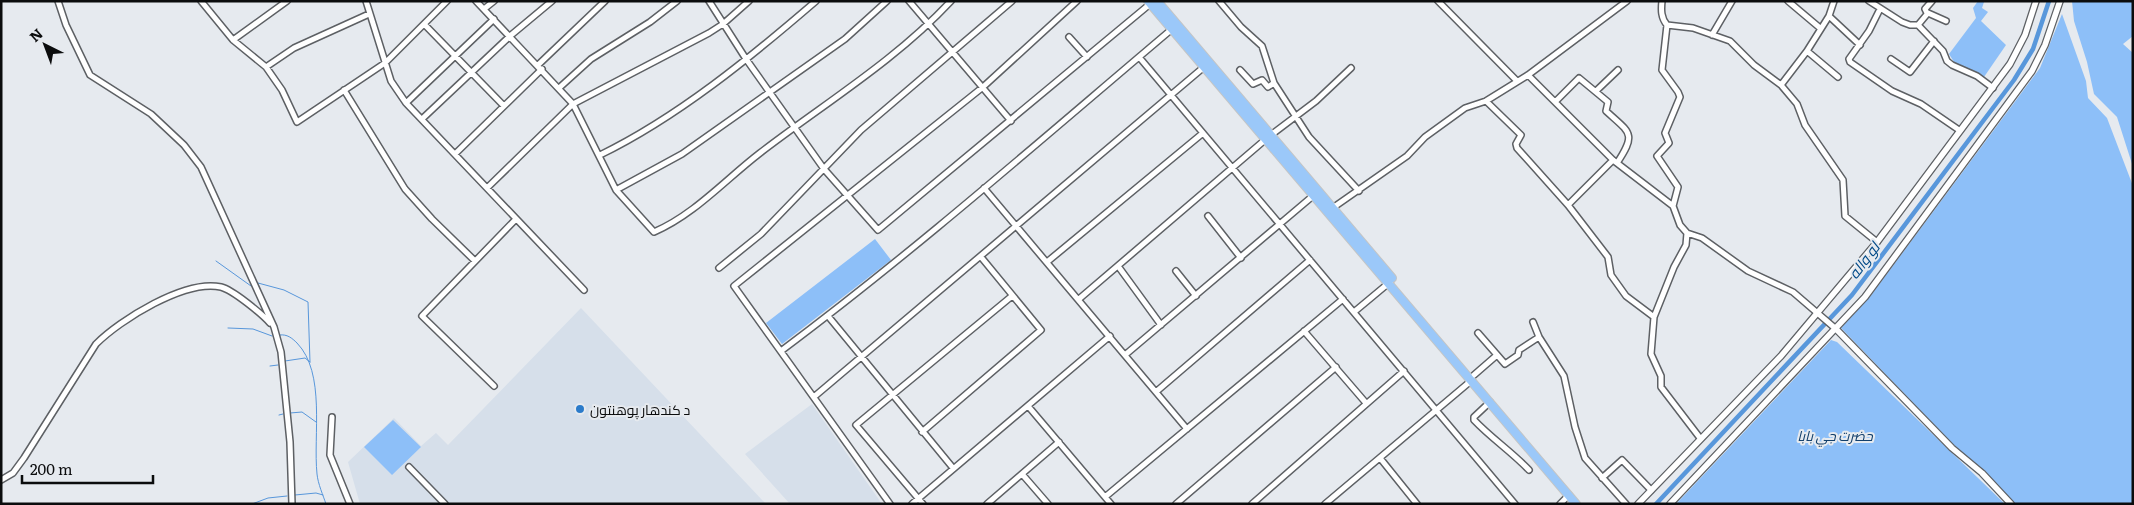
<svg xmlns="http://www.w3.org/2000/svg" width="2134" height="505" viewBox="0 0 2134 505" font-family="Literata,Cairo,serif">
<style>
.built{fill:#d6dfea}
.green{fill:#8dbff8}
.lines{fill:none;stroke-linecap:round;stroke-linejoin:round}
.stream{stroke:#5897db;stroke-width:1}
.canal{stroke:#5897db;stroke-width:4.5}
.minor-casing{stroke:#5d6064;stroke-width:8}
.tertiary-casing{stroke:#5d6064;stroke-width:8}
.primary-casing{stroke:#c4c5c5;stroke-width:10}
.minor{stroke:#fff;stroke-width:5}
.tertiary{stroke:#fff;stroke-width:5.5}
.primary{stroke:#9bc8f9;stroke-width:8}
.poi-dot{fill:#2b7bca;stroke:#e6eaef;stroke-width:2}
.labels{text-anchor:middle;dominant-baseline:central;stroke-width:4;stroke-linejoin:round;paint-order:stroke}
.poi-label{font-size:14px;fill:#0b0c0d;stroke:#e6eaef;text-anchor:start}
.park-label{font-size:14px;font-style:italic;fill:#123f6b;stroke:#e6eaef}
.water-label{font-size:15px;font-style:italic;fill:#014a88;stroke:#e6eaef}
</style>
<rect width="100%" height="100%" fill="#e6eaef"/>
<!-- built -->
<path class="built" d="M581,308l185,196h-406l-12,-42 46,-44 27,28 15,-13 12,12z
M812,404l70,100h-92l-45,-50z"/>
<!-- green -->
<path class="green" d="M1978,1l6,1 -2,6 6,4 -7,9 25,24 -22,32 -30,-15 -5,-8 27,-36 -3,-10z
M2072,1h61v35l-10,8 10,9v114l-16,-50 -23,-23 -7,-32 -13,-41z
M2062,14l24,67 2,17 19,20 26,68v318h-118l-32,-34 -29,-25 -113,-117 28,-30 171,-230z
M875,239l16,21 -109,84 -16,-21z
M1831,340l6,2 168,162h-329z
M393,420l28,27 -29,28 -28,-28z"/>
<g class="lines">
<!-- stream -->
<path class="stream" d="M216,261l35,25
M258,283l26,7 24,12 2,60
M228,328l25,1 19,7
M280,335c7,-1 12,3 17,8 29,30 16,92 20,131 1,10 6,21 9,30
M285,361l20,-3 5,4
M270,366l8,-1
M290,413l12,-1 14,10
M279,415l4,-1
M295,495l21,-2 7,2
M252,504l16,-6 19,-2"/>
<!-- canal -->
<path class="canal" d="M1656,504l196,-209 162,-215 19,-31 16,-48"/>
<!-- minor casing -->
<g class="minor-casing">
<path id="minor" d="M58,1l8,24 24,50 61,39 33,31 17,22 73,160 7,25 9,90 2,62
M201,1l32,39 33,27 16,23 15,32 88,-59 62,-62
M366,1l25,80 15,22 178,187
M476,1l97,103 43,86 38,42c40,-17 72,-53 106,-79 65,-50 135,-92 191,-152
M709,1l37,58 78,110 54,61 272,-226
M909,1l102,120
M1219,1l22,26 21,19 12,37 35,54 50,54
M1438,1l79,80
M1662,1c-1,9 -1,17 5,24l26,3 37,13 24,24 27,20 16,19 8,21 38,55 2,36 32,26
M1788,1l32,27
M1834,1l-5,15 -22,35 31,26
M1869,1l33,21 8,3h8l25,26 4,10 5,4 25,11 16,12
M484,9l10,-8
M1880,9l-11,22 -20,28 1,3 42,29 29,13 38,26
M1927,13l-2,-4 7,-8
M1829,16l31,29
M424,24l80,82
M1667,25l-5,45 16,22 2,5 -15,36 4,10 -12,13 21,31 -5,19
M1918,25l10,-12 18,8
M1712,35l20,-34
M1069,37l18,20
M233,40l54,-39
M1139,57l376,447
M1891,59l19,13 24,-31
M538,65l67,-64
M266,67l28,-19 75,-34
M1240,70l13,14 9,-4 6,7 6,-4
M1528,75l85,85 60,46 7,19 7,8 15,5 46,33 45,21 43,37
M1781,85l26,-34
M559,88l32,-29 59,-37 27,-21
M344,90l61,99 27,30 43,42
M1596,91l22,-21
M1486,101l35,34 -5,9 1,4 51,57 40,52 3,18 15,21 28,21
M1555,102l24,-24 29,24 -2,9c24,22 31,22 11,52
M406,103l88,-84
M422,119l88,-83 42,-35
M1271,135l45,-34 35,-33
M455,154l87,-85
M600,155c78,-38 151,-98 216,-154
M487,188l86,-84 136,-71 14,-9 26,-23
M984,188l203,241
M616,190l66,-36 163,-115 42,-38
M1568,205l45,-45
M1334,207l73,-51 18,-19 40,-29 21,-7 42,-26 99,-74
M1208,216l33,42
M1687,233l-1,12 -12,22 -20,50 -3,37 10,22v11l39,51
M1047,262l156,-129
M1118,266l43,59
M719,268l42,-34 100,-104 151,-129
M1176,271l20,25
M1079,299l187,-160
M1354,312l36,-30
M828,316l125,152
M1533,322l6,15 25,39 11,51 10,31 41,46
M1304,331l62,72
M1478,333l27,31 13,-9 1,-5 20,-13
M781,351c135,-101 262,-213 391,-322
M1125,355l189,-160
M1474,375l23,-20
M494,386l-72,-70 94,-97
M1157,391l153,-131
M815,396l389,-329
M1490,402l-16,15v3c17,18 38,32 55,50
M1028,406l83,98
M332,417l-2,38 20,49
M922,432l119,-102 -60,-73
M1380,458l37,46
M409,467l36,37
M1022,474l26,30
M1602,478l20,-18 29,30
M1,480l12,-7 11,-15 72,-114c24,-24 89,-65 125,-57 12,3 41,27 49,36
M1105,497l238,-198
M890,504l-156,-218 249,-199 94,-86
M912,504l198,-168
M923,504l-67,-79 156,-129
M987,504l72,-62
M1176,504l160,-137
M1252,504l152,-133
M1325,504l147,-124
M1560,504l9,-9"/>
</g>
<!-- tertiary casing -->
<g class="tertiary-casing">
<path id="tertiary" d="M1836,329l116,119 30,25 29,31
M1638,504l143,-148 96,-114 133,-178 15,-29 11,-34
M1670,504l195,-207 167,-226 13,-26 15,-44"/>
</g>
<!-- primary casing -->
<g class="primary-casing">
<path id="primary" d="M1148,1l428,503
M1157,1l235,277"/>
</g>
<!-- minor -->
<use href="#minor" class="minor"/>
<!-- tertiary -->
<use href="#tertiary" class="tertiary"/>
<!-- primary -->
<use href="#primary" class="primary"/>
</g>
<!-- markers -->
<circle class="poi-dot" cx="580" cy="409" r="5"/>
<g class="labels">
<!-- poi labels -->
<g class="poi-label">
<text x="590" y="409">د کندهار پوهنتون</text>
</g>
<!-- park labels -->
<g class="park-label">
<text x="1835" y="435">حضرت جي بابا</text>
</g>
<!-- water labels -->
<g class="water-label">
<text transform="translate(1863 260) rotate(-53)">لو واله</text>
</g>
</g>
<!-- border -->
<rect width="2134" height="505" fill="none" stroke="#0b0c0d" stroke-width="5"/>
<!-- north arrow -->
<g transform="translate(45 45) rotate(318)" stroke="#e6eaef" stroke-width="4" paint-order="stroke">
<path d="M0-4L9 19L0 12L-9 19Z" fill="#0b0c0d"/>
<text y="-8" font-size="14" font-weight="bold" text-anchor="middle" fill="#0b0c0d">N</text>
</g>
<!-- scale -->
<path d="M22 475v8h131v-8" fill="none" stroke="#0b0c0d" stroke-width="2.5"/>
<text x="30" y="475" font-size="15" fill="#0b0c0d" stroke="#e6eaef" stroke-width="4" paint-order="stroke">200 m</text>
</svg>
